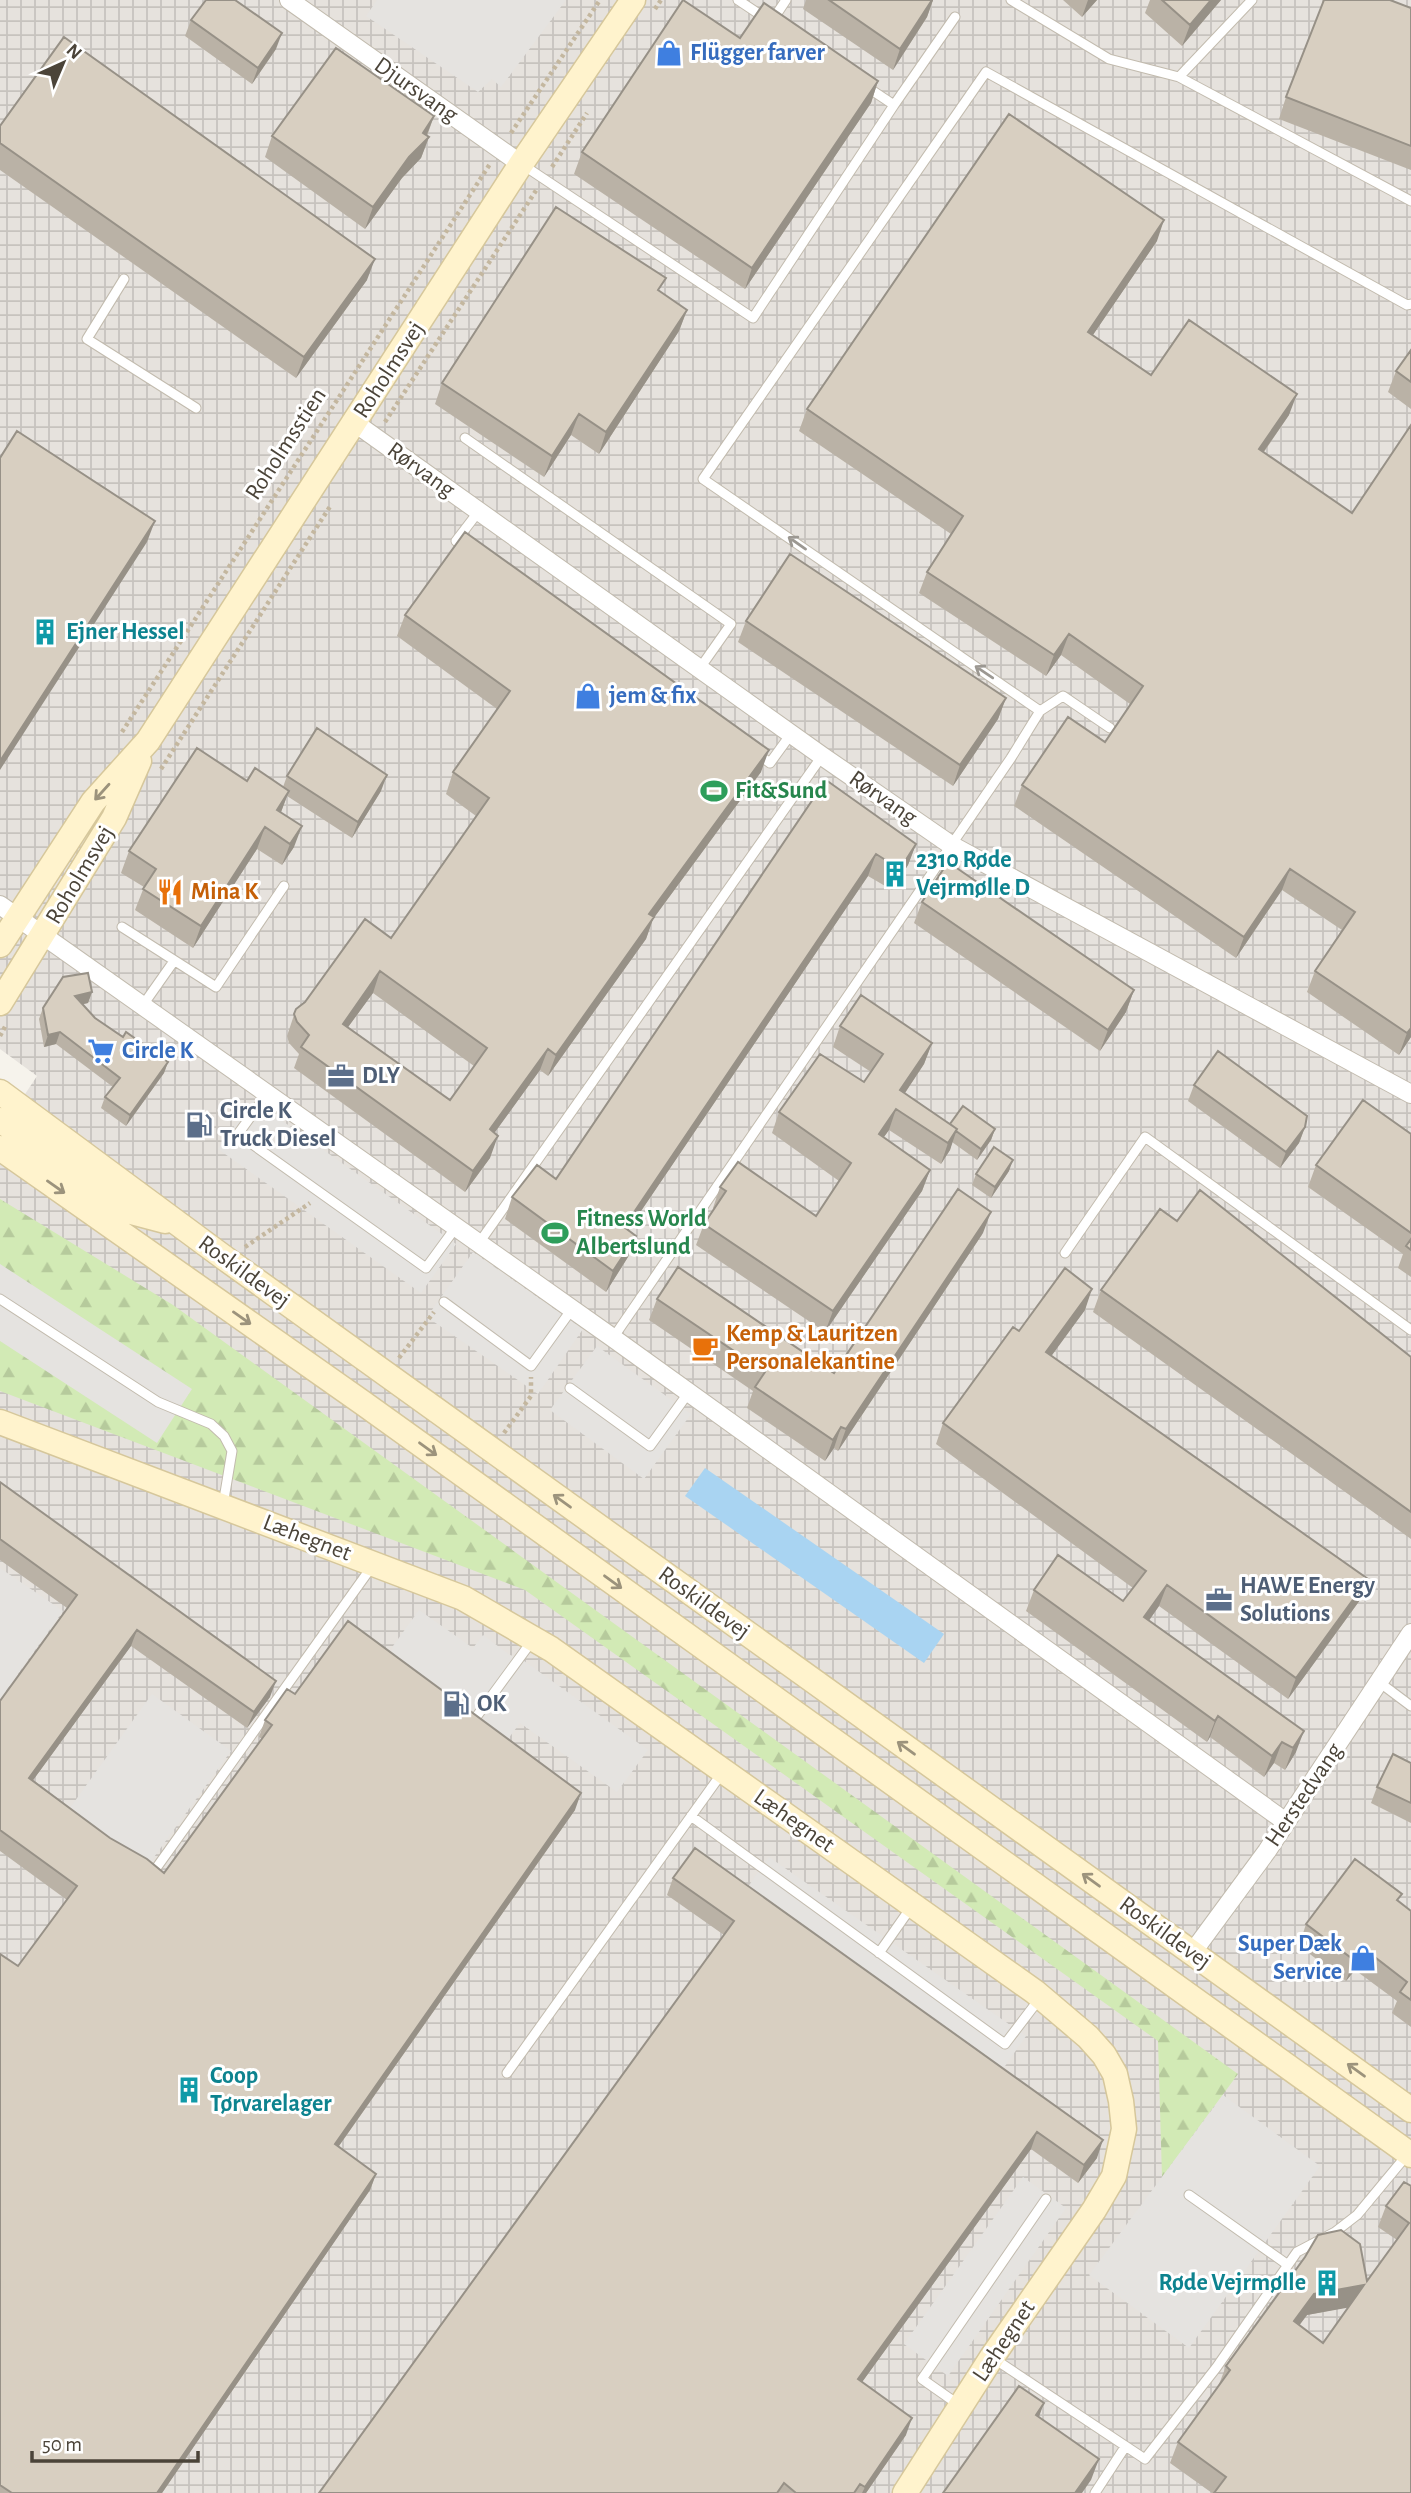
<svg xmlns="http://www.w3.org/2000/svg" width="1411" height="2493" viewBox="0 0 1411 2493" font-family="'Alegreya Sans',sans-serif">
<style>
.industrial{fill:url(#industrial-grid)}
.forest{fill:url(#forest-firs)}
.parking{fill:#e5e3e0}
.water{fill:#a9d4f2}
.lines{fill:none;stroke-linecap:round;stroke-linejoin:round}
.lane-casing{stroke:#c2bbae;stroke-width:11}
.street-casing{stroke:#c2bbae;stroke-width:20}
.secondary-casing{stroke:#d6c79b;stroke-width:27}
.path{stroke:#c4b79f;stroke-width:4.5;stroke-dasharray:3.5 3.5;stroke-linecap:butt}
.lane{stroke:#fff;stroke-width:9}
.street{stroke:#fff;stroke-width:18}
.secondary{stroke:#fff3cd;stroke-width:24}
.wall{fill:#bab2a6;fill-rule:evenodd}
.shaded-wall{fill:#979187}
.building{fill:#d8cfc1;stroke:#979187;stroke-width:2;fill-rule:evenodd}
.oneway{stroke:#9c9892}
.oneway2{stroke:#9c937c}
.labels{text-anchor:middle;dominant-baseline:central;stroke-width:6;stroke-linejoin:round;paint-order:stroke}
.shop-label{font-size:24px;font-weight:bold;fill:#366cbe;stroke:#fff;text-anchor:start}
.street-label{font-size:24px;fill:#4b4439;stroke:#fff}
.culture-label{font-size:24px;font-weight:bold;fill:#0d838f;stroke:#fff;text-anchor:start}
.leisure-label{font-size:24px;font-weight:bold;fill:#27864d;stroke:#fff;text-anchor:start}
.food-label{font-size:24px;font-weight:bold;fill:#c56008;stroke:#fff;text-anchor:start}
.service-label{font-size:24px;font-weight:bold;fill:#4e5e75;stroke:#fff;text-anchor:start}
</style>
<defs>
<pattern id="industrial-grid" width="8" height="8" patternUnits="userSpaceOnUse" patternTransform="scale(1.75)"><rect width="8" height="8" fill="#e6e2dd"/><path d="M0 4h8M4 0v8" fill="none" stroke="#c7c3be"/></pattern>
<pattern id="forest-firs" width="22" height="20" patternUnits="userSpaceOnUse" patternTransform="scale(1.75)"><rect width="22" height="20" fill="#d2eab5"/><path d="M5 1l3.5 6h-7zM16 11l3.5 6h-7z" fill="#b6ca9c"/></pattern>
</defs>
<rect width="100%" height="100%" fill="#f6f3ec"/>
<!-- industrial -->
<path class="industrial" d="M0,0h1411v2493h-1411v-1361l37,-56 -37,-27z"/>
<!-- forest -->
<path class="forest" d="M0,1199l173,106 1065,769 -76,103 -4,-136 -633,-451 -525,-199z"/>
<!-- parking -->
<path class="parking" d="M377,0h189l-65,87 -9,-8 -14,13 -112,-76z
M253,1100l203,144 -35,49 -203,-144z
M473,1252l110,77 -45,65 -111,-77z
M0,1264l192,125 -35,54 -157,-102z
M597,1346l94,68 -47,65 -94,-69z
M0,1568l63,43 -63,88z
M419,1610l54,38 10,-13 27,20 10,3 128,92 -31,42 -97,-69 -15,20 -115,-84 3,-13z
M152,1694l79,57 -90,124 -79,-56z
M769,1857l257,179 -30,43 -251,-188z
M1223,2095l97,71 -131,182 -100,-73z
M1023,2177l43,31 -118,168 -44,-32z"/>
<!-- water -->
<path class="water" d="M705,1468l239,166 -20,29 -239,-167z"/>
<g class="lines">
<!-- lane casing -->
<g class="lane-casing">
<path id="lane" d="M738,0l27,18
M1011,0l98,59 70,18
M1252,0l-73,77 232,124
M772,21l14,-21
M867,87l27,18 61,-88
M523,165l230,153 141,-213
M124,279l-37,60 109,69
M465,438l266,186 -31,44
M467,549l-11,-8 23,-30
M1040,711l-337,-232 283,-407 421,233 4,-1
M756,753l14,10 21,-29
M122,927l94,60 68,-101
M143,1005l31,-44
M267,1094l-29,40 188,134 30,-41
M479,1243l343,-487
M1065,1253l80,-116 266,193
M0,1299l158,103 53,22 13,12 8,15 -9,54
M444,1302l87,64 41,-57
M613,1338l398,-580 29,-47 23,-15 47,32
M570,1388l80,58 39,-54
M1379,1682l32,24
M469,1716l5,4 58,-79
M691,1816l314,228 35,-46
M157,1867l216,-302
M879,1953l33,-47
M507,2073l215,-300
M1189,2195l99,70
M993,2358l152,101 71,-91 81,-116 38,-20 22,-17 49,-59
M959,2405l-37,-26 124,-180
M1095,2493l30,-46"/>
</g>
<!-- street casing -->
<g class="street-casing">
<path id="street" d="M289,0l232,164
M355,423l467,333 129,89 460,249
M0,905l613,433 673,484
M1192,1953l75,-102 144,-218"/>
</g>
<!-- secondary casing -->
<g class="secondary-casing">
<path id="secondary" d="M0,945l93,-143 55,-61 373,-577 112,-164
M0,1003l114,-185 25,-57
M0,1092l226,167 1185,851
M0,1120l131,92 34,9
M0,1148l363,255 1048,752
M0,1422l463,176 88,51 484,343 53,45 16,18 11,19 6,27 3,28 -10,47 -20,34 -102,147 -87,136"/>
</g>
<!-- path -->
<path class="path" d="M655,9l6,-9
M511,133l89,-133
M552,167l35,-54
M385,422l152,-233
M122,732l368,-568
M161,769l170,-264
M0,1036l6,-11
M245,1247l65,-44
M399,1358l35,-46
M504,1433l27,-37v-19"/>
<!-- lane -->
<use href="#lane" class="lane"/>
<!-- street -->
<use href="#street" class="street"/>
<!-- secondary -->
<use href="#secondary" class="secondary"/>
</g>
<!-- wall -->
<path class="wall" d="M806,0h127l-6,17 -34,53 -90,-61z
M1063,0h34l-15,17z
M1150,0h71l-39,46 -37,-33z
M1411,8v162l-132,-51 7,-22z
M191,20l85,29 -24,35 -67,-48z
M740,38l138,43 -7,22 -126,186 -171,-115 8,-22z
M434,116l-7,20 2,1 -8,21 -19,20 -37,51 -100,-72 7,-21z
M0,126l367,154 -71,98 -296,-208z
M1157,241l-65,95 59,39 138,40 -25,37 88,61 59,-88v612l-12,18 -92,-63 8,-21 27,-41 -60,-40 -46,68 -222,-152 8,-21 83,-43 25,-38 -69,-49 -15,21 -127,-83 8,-21 24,-38 -152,-103 8,-22z
M660,292l27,18 -8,21 -80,123 -28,-19 -27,42 -109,-73 7,-21z
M1411,350v59l-23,-17 8,-21z
M405,615l356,157 -108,147 -7,20 -98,137 -8,-6 -46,63 -4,25 -25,34 -171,-124 5,-14 -10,-11 -2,-7 9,-27 95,-71 85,-122 -30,-22 7,-22 44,-63 -100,-73zM373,993l101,73 -24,34 -102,-73z
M746,621l260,77 -8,21 -45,67 -215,-144z
M287,776l94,15 -29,47 -65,-42 -6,16 13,35 -12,18 -25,-16 -64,99 -58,-38 9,-23 -23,-14 8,-22 118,-70 36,6z
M826,780l90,64 -8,21 -16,25 -24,-14 -240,354 8,6 -8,21 -22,35 -101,-73 7,-22 44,-18z
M922,902l212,88 -8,22 -26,39 -186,-128z
M92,992l-4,11 -5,1 12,14 28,19 45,25 -4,11 -38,53 -25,-18 4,-11 8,-10 -57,-43 -12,3 -5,-28 4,-11z
M840,1026l92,17 -8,21 -19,29 45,31 45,5 -4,11 -14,20 -25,-18 -2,8 -9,14 -52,-34 -6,8 47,32 -8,21 -97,141 -129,-87 8,-21 10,-15 -1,-1 7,-21 96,29 23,-35 -67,-48 7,-21 85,-30 7,-10 -38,-25z
M1194,1085l111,42 -6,16 -19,25 -92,-67z
M1411,1134v143l-13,-9 5,-14 -95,-67 8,-22z
M1009,1171l-18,27 -19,-13 4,-11z
M1177,1221l234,136v182l-318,-227 8,-22z
M983,1233l-145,218 -4,-3 -9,13 -78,-53 6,-17 -104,-71 8,-21 177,74z
M1085,1310l-34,45 309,245 -72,99 -129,-93 -10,14 147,132 -11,18 -11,-7 -10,14 -54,-40 -3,5 -181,-131 8,-21 89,11 10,-13 -197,-144 7,-21 76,-92z
M0,1482l270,215 -23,31 -116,-82 -98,134 77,58 54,35 98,-134 -3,-2 6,-17 30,-26 280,116 -236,336 37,28 -6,16 -208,303h-162v-539l18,12 49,-66 -67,-49v-150l67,-93 -67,-48z
M1411,1763v60l-40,-20 6,-16z
M673,1878l424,280 -19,25 -47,-34 -169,233 44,53 -40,58h-547l405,-558 -57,-40z
M1399,1902l12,9v116l-19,-14 5,-12 -42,-31 -9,11 -47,-35 7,-22z
M1411,2186v307h-199l-42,-30 8,-21 40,-55 8,-21 79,-109 62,24 30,-41 -19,-13 8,-21zM1348,2307l-25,36 -24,-18 8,-10z"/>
<!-- shaded-wall -->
<path class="shaded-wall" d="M932,0h1l-6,17 -34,53 7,-21z
M1088,0h9l-15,17z
M1211,0h10l-39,46 8,-21z
M282,33l-6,16 -24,35 6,-16z
M878,81l-7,22 -126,186 7,-21z
M434,116l-8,21h3l-8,21 -19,20 -37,51 8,-22z
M1164,220l-7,21 -77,113 8,-22z
M375,259l-8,21 -71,98 8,-21z
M687,310l-8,21 -80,123 7,-22z
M1297,394l-8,21 -38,55 8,-21z
M579,414l-8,21 -27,42 8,-21z
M155,521l-8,21 -147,228v-9z
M1069,634l-8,21 -15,21 8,-21z
M1006,698l-8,21 -45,67 7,-21z
M769,750l-8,22 -108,147 -7,20 -98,137 8,-21 93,-141z
M387,775l-6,16 -29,47 6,-16z
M289,791l-8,21 -12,19 8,-21z
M302,826l-8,21 -12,18 8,-21z
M265,827l-8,22 -64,99 8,-22z
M916,844l-8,21 -16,25 8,-21z
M876,854l-8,22 -252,372 8,-21z
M1290,869l-8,21 -46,68 8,-21z
M380,971l-7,22 -38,52 8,-21z
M1134,990l-8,22 -26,39 8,-21z
M92,992l-4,11 -17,4 4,-11z
M1411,1028v9l-12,18 8,-22z
M60,1032l-4,12 -12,3 4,-12z
M932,1043l-8,21 -31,47 7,-21z
M548,1049l-8,21 -58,80 8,-21z
M168,1062l-4,11 -38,53 4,-11z
M896,1109l-7,21 -18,25 8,-21z
M1305,1127l-6,16 -19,25 6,-16z
M957,1129l-7,21 -9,14 7,-21z
M995,1129l-4,11 -14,20 4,-11z
M498,1136l-8,22 -25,34 8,-21z
M1013,1160l-4,11 -18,27 4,-11z
M930,1170l-8,21 -97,141 8,-21z
M991,1212l-8,21 -145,218 8,-22z
M636,1236l-8,21 -22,35 7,-21z
M1092,1289l-7,21 -46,63 7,-21z
M841,1427l-7,21 -9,13 8,-21z
M1368,1579l-8,21 -72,99 8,-21z
M1167,1585l-8,21 -22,32 7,-21z
M137,1630l-6,16 -108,148 6,-16z
M276,1681l-6,16 -23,31 7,-16z
M1218,1716l-8,21 -3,5 8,-21z
M1304,1731l-8,21 -11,18 8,-22z
M1282,1742l-8,21 -10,14 8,-21z
M581,1793l-6,17 -246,350 6,-16z
M1363,1948l-8,22 -9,11 8,-21z
M1037,2132l-6,17 -179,247 6,-17z
M1103,2140l-6,18 -19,25 6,-18z
M376,2174l-6,16 -208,303h-5z
M1364,2285l-7,21 -50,9 -20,27 7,-21 20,-27z
M1044,2403l-8,22v-10z
M912,2418l-6,17 -40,58h-4l3,-6z
M1099,2459l-8,21 -9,13h-7z"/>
<!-- building -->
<path class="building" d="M206,0h29l47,33 -24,35 -67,-48z
M683,0l57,38 24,-35 114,78 -126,187 -170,-116z
M829,0h103l-32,49z
M1162,0h49l-21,25z
M1324,0h66l21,8v138l-125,-49z
M64,37l311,222 -71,98 -304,-214v-17z
M336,48l98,68 -11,17 6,4 -20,20 -36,50 -101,-71z
M1009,114l155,106 -76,112 63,43 38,-55 108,74 -38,55 93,64 59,-88v603l-4,5 -92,-62 40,-59 -65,-43 -46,68 -222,-152 46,-68 37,25 38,-56 -74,-52 -15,21 -127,-83 36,-56 -156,-107z
M556,207l110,71 -8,12 29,20 -81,122 -27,-18 -27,42 -110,-73z
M1411,350v32l-15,-11z
M17,431l138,90 -155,240v-303z
M465,532l304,218 -120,164 5,3 -98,138 -8,-6 -58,80 8,7 -25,35 -172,-124 8,-12 -12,-13 -3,-8 2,-5 9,-7 60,-83 26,19 98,-140 -36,-26 57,-81 -105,-76zM380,971l107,77 -37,52 -107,-76z
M790,554l216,144 -46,67 -214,-144z
M317,728l70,47 -29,47 -71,-46z
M197,748l50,33 8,-13 34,23 -12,19 25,16 -12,18 -25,-17 -64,99 -58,-37 13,-20 -27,-18z
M826,780l90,64 -16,25 -24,-15 -252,373 12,9 -23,35 -101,-74 25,-32 19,14z
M948,862l186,128 -26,40 -186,-128z
M88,973l4,19 -17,4 20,22 28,19 3,-5 42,30 -38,53 -25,-18 15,-19 -60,-46 -12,3 -5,-27 20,-31z
M861,995l71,48 -32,47 57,39 -9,14 -52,-34 -17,25 51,36 -97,141 -129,-87 22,-33 -6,-4 18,-25 78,54 35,-53 -72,-51 41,-58 44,28 19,-28 -43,-28z
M1218,1051l89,65 -2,11 -19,25 -92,-67z
M1363,1100l48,34v99l-95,-68z
M963,1106l32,23 -14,20 -25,-18 1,-2 -7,-5z
M994,1147l19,13 -18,27 -19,-13z
M958,1189l33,23 -145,217 -5,-2 -8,13 -78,-53 10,-15 -108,-73 21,-32 156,106z
M1200,1190l211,167v155l-310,-222 59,-81 17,12z
M1411,1239v11l-5,-4z
M1065,1268l27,21 -46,63 322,227 -72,99 -129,-93 -23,32 160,114 -11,17 -11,-6 -10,14 -54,-40 -3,5 -181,-131 24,-35 65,46 23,-30 -203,-148 70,-96 6,4z
M0,1482l276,199 -22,31 -117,-82 -108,148 81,60 37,21 17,14 108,-148 -7,-5 22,-31 8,5 53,-73 233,172 -246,351 41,30 -219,319h-145l-12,-8v-531l18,12 59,-80 -77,-56v-129l77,-106 -77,-56z
M1393,1754l18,9v40l-34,-16z
M695,1848l408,292 -19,25 -47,-33 -179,247 54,39 -47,69 -5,-3 -6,9h-58l-12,-10 -7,10h-458l415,-572 -61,-43z
M1355,1859l47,35 -5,6 14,11v89l-11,-8 7,-10 -44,-34 -9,12 -48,-36z
M1404,2182l7,4v307h-197l12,-16 -48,-35 52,-72 -4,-4 79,-109 13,-22 23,-5 19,14 7,37 42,-58 -23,-17zM1364,2285l-41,58 -29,-22 20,-27z
M1019,2386l25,17 -8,12 63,44 -24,34h-132z"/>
<!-- one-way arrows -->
<defs><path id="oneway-shaft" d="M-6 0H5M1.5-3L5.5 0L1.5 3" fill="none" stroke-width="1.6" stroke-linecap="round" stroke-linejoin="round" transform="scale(1.75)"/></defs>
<g class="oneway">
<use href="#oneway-shaft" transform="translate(797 543) rotate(-145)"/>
<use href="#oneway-shaft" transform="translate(984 672) rotate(-146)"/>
</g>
<g class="oneway2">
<use href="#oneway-shaft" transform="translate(102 792) rotate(132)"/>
<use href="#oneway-shaft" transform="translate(56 1187) rotate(35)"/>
<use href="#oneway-shaft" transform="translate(242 1318) rotate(35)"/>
<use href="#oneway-shaft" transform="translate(428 1449) rotate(36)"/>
<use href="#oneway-shaft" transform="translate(562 1501) rotate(-144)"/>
<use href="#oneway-shaft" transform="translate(613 1582) rotate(36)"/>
<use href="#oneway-shaft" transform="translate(906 1748) rotate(-144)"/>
<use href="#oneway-shaft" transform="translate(1091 1880) rotate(-144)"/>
<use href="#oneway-shaft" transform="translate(1356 2070) rotate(-144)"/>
</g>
<!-- icons -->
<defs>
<g id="shop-bare" transform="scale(2.1)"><path d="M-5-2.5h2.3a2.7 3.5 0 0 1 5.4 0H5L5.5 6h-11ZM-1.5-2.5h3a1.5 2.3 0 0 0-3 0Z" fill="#3f7fe0" stroke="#fff" stroke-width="2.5" paint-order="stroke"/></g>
<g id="building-bare" transform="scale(2.1)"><path d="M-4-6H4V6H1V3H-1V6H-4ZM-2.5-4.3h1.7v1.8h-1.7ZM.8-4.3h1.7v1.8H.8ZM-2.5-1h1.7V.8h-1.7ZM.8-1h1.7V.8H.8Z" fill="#0f9aa8" stroke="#fff" stroke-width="2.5" paint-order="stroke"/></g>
<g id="stadium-bare" transform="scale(2.1)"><path d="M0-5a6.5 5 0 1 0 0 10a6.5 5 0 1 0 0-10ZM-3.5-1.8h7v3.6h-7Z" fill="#2e9e5b" stroke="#fff" stroke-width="2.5" paint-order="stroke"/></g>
<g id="restaurant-bare" transform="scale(2.1)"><path d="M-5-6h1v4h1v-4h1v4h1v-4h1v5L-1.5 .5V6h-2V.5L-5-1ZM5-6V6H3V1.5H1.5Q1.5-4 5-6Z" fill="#e8710a" stroke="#fff" stroke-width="2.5" paint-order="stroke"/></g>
<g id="supermarket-bare" transform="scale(2.1)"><path d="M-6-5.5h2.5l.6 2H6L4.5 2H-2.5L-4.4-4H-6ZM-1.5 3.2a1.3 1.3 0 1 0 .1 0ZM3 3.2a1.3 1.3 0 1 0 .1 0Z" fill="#3f7fe0" stroke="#fff" stroke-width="2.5" paint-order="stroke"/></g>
<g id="office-bare" transform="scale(2.1)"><path d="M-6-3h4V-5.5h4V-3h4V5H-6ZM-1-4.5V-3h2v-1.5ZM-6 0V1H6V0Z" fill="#5c6f8a" stroke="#fff" stroke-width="2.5" paint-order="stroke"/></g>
<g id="fuel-bare" transform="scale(2.1)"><path d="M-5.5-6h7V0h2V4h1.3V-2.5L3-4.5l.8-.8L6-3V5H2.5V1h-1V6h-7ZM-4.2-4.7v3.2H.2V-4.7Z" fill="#5c6f8a" stroke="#fff" stroke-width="2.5" paint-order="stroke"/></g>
<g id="cafe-bare" transform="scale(2.1)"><path d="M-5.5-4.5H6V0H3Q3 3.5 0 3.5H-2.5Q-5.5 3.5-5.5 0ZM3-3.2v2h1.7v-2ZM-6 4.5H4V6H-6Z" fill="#e8710a" stroke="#fff" stroke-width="2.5" paint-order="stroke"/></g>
</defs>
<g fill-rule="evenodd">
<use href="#shop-bare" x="669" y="53"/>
<use href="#building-bare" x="45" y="632"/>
<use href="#shop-bare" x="588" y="696"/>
<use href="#stadium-bare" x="714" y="791"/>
<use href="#building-bare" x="895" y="874"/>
<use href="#restaurant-bare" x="170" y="892"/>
<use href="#supermarket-bare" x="101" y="1051"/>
<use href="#office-bare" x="341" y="1076"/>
<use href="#fuel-bare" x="199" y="1125"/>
<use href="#stadium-bare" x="555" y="1233"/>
<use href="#cafe-bare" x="705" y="1348"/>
<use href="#office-bare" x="1219" y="1600"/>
<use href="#fuel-bare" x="456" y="1704"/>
<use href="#shop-bare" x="1363" y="1958"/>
<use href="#building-bare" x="189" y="2090"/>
<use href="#building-bare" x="1327" y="2283"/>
</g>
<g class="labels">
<!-- shop labels -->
<g class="shop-label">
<text x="690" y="53">Flügger farver</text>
<text x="609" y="696">jem &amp; fix</text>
<text x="122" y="1051">Circle K</text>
<text x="1342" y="1944" text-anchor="end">Super Dæk<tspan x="1342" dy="28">Service</tspan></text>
</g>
<!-- street labels -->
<g class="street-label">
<text transform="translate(416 90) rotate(35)">Djursvang</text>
<text transform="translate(389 370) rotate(-57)">Roholmsvej</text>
<text transform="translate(286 444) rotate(-57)">Roholmsstien</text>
<text transform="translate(421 470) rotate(36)">Rørvang</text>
<text transform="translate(883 798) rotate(35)">Rørvang</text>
<text transform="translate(80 875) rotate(-59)">Roholmsvej</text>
<text transform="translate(244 1272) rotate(36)">Roskildevej</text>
<text transform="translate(307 1538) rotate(21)">Læhegnet</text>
<text transform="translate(704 1603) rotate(36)">Roskildevej</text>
<text transform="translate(1304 1795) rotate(-56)">Herstedvang</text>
<text transform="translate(794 1821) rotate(35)">Læhegnet</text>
<text transform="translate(1165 1933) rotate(36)">Roskildevej</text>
<text transform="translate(1004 2341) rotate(-56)">Læhegnet</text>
</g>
<!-- culture labels -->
<g class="culture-label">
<text x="66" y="632">Ejner Hessel</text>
<text x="916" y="860">2310 Røde<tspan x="916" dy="28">Vejrmølle D</tspan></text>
<text x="210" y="2076">Coop<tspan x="210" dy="28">Tørvarelager</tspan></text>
<text x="1306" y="2283" text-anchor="end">Røde Vejrmølle</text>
</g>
<!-- leisure labels -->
<g class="leisure-label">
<text x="735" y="791">Fit&amp;Sund</text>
<text x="576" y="1219">Fitness World<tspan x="576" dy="28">Albertslund</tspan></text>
</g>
<!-- food labels -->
<g class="food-label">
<text x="191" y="892">Mina K</text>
<text x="726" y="1334">Kemp &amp; Lauritzen<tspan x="726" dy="28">Personalekantine</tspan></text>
</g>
<!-- service labels -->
<g class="service-label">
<text x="362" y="1076">DLY</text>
<text x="220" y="1111">Circle K<tspan x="220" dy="28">Truck Diesel</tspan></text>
<text x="1240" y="1586">HAWE Energy<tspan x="1240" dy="28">Solutions</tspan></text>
<text x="477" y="1704">OK</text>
</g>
</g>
<!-- north arrow -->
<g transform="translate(63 63) rotate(44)" stroke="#ffffff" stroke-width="5" paint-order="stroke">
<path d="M0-5L12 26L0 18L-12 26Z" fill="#4b4439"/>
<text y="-10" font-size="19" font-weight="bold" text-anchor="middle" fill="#4b4439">N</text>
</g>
<!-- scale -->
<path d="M32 2451v10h166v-10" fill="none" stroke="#4b4439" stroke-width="3.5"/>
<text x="42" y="2451" font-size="21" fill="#4b4439" stroke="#ffffff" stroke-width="5" paint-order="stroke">50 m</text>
</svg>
